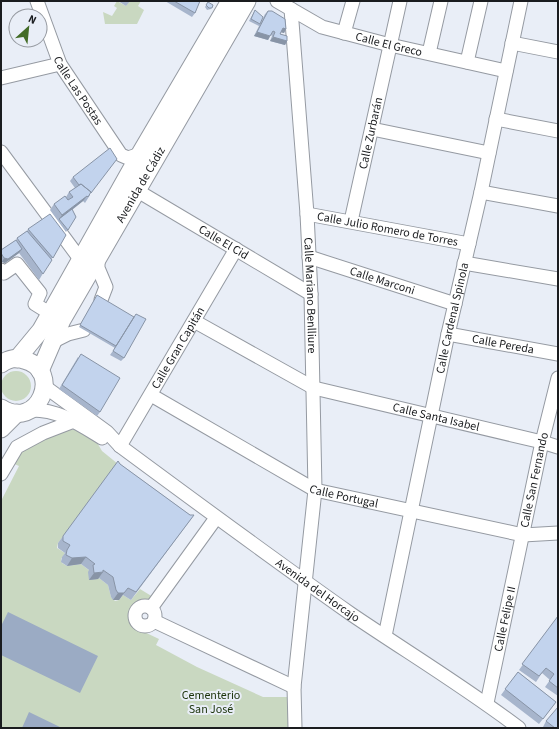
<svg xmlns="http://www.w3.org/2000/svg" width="559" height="729" viewBox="0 0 559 729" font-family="'Source Sans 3',sans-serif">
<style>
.green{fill:#c9d8c1}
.water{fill:#9babc4}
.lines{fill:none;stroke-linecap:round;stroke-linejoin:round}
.minor-casing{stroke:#959aa2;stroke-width:15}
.major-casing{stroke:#959aa2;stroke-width:19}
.minor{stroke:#fff;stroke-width:13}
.major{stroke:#fff;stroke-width:17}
.wall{fill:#a7b5cc}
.shaded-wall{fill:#8894a6}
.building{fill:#c2d3ed;stroke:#8894a6}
.labels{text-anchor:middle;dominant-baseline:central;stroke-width:4;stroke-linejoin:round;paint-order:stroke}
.street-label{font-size:12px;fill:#1a1c1f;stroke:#e9eef7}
.park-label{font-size:12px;fill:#1a3209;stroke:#e9eef7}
</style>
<rect width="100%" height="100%" fill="#e9eef7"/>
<!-- green -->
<path class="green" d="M117,1l9,5 3,-5h12l-3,5 6,4 -7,14h-32l-2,-12 9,4 5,-8 -3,-2z
M1 386a15 15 0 1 1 30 0a15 15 0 1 1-30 0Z
M78,429l17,10 7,12 16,13 -60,79 -1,5 8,5 -4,6 1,4 5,3 14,-2 27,21 3,12 4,4 4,-1 4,-5 8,5 9,-11 13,8c-9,9 -22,6 -22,22l7,10 21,10 -3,6 41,22 66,30h38l-2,31h-298v-227l18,-35 -9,-4 8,-11 45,-20z"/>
<!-- water -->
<path class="water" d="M8,612l90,44 -18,37 -79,-38v-29z
M29,712l33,16h-40z"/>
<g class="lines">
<!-- minor casing -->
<g class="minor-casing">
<g id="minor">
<path id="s1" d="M37,1l23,63 61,91 7,3 12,-4"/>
<path id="s2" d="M277,1l45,26 68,18 116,26"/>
<path id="s3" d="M291,9l16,205 4,80 4,196 -21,197 1,41"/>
<path d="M344,33l9,-32"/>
<path d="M512,43l46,9"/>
<path d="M429,53l12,-52"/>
<path d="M467,62l14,-61"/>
<path d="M1,78l59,-14"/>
<path d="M496,119l62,12"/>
<path d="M372,129l117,24"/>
<path d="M1,152l79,107"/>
<path id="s4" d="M136,190l175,104"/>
<path d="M481,192l77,14"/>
<path id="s5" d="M307,214l162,30"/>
<path id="s6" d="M351,221l49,-220"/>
<path id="s7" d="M309,257l146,47"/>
<path d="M98,259v9l8,19 -5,13"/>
<path d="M464,263l94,16"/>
<path d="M1,270l3,3 13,-9 23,29 -5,11 8,5"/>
<path id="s8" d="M194,321l120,67 228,54 16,5"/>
<path id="s9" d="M448,334l110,20"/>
<path d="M52,342l16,-8 16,-4"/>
<path id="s10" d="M44,386l63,46 13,14c77,57 153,113 231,168 56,38 114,73 168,114"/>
<path id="s11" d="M151,395l164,95 208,45 35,-2"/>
<path d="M30,410c28,-1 49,14 72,28"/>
<path id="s12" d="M120,446l116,-197"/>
<path d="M1,474l16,-27 26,-14 31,-12"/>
<circle cx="145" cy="616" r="10"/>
<path d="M151,608l65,-90"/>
<path d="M154,621l140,66"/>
<path id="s13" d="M385,636l63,-302 33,-142 40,-191"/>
<path id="s14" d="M487,703l55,-261 16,-64"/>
</g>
</g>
<!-- major casing -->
<g class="major-casing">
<g id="major">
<path d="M17,359l24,-29 99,-176 90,-153"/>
<path d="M1,364c7,-5 15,-7 23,-4 40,10 14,72 -23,48"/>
<path id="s15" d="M40,371l22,-51 185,-319"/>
<path d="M1,429l16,-16"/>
</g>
</g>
<!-- minor -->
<use href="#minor" class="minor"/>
<!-- major -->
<use href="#major" class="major"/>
</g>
<!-- wall -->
<path class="wall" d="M118,1h12l-4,5z
M165,1h35l-5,12 -3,4z
M208,2l3,7 -4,1 -2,-3z
M255,10l5,14 -1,2 -10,-5z
M268,11l18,18 -2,4 -3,-1 -1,2 7,7 -2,4 -15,-4 2,-5 -1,-1 -3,5 -14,-4 11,-22z
M73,177l17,18 -5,8 -2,-2 -11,9 4,7 -10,15 -16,-22 4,-6 12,-7 3,-5 6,-4 -5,-7z
M28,229l38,6 -27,45 -20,-27 -14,10 -3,-1 -1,-1v-11l15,-10 1,-2 10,-7z
M96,297l28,61 -3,3 -11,-6 5,-7 -36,-21z
M78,357l22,55 -3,4 -38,-27z
M118,461l2,3 70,51h4l-63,85 -8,-5 -4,5h-6l-2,-3 -3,-12 -9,-7 -1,1 -9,1 -1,-8 1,-2 -8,-6 -14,2 -6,-4 1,-5 3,-4 -7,-5v-5z
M558,616v80l-13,-9 5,-7 -8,-7 -6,9 -17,-12z
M518,672l38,30 -17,22 -38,-29z
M546,721l12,7h-14l-1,-1z"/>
<!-- shaded-wall -->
<path class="shaded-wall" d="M283,28l3,1 -2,4 -4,-1z
M257,32l13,4 -2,4 -14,-4z
M273,37l14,4 -2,4 -15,-4z
M87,196l-4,5 -23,18h-1l3,-4z
M22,249l-3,4 -14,10 -3,-1 2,-4z
M86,557l-5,7 -14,2 5,-8z
M103,572l-5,7 -9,1 5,-7z
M118,593h6l-5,7h-6z"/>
<!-- building -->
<path class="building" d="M174,1h26l-5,12z
M208,2l5,3 -1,3h-3l-3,-3z
M255,10l8,7 -3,7 -9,-5z
M268,11h4l13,8 1,10 -3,-1 -3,6 7,2v5l-14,-4 2,-5 -2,-1 -3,5 -13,-4z
M110,148l7,11 -26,34v-1l-10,-8 -2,1 -6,-8z
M81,184l10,8 -3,5 -1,-1 -25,19 -8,-11 11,-8 3,4 5,-3 -4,-5z
M72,209l4,8 -8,13 -9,-11z
M50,214l16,21 -13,23 -25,-29z
M27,231l25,29 -9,14 -26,-36z
M16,240l6,9 -14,10 -4,-1 -3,-5v-3z
M97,295l37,22 -18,29 -36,-21z
M136,314l10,5 -22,39 -11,-7z
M81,354l39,24 -20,34 -38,-27z
M118,461l2,3 70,51h4l-58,77 -8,-4 -4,5h-6l-2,-3 -3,-13 -10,-7v2l-9,1 -1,-8 2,-1 -9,-7 -14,1 -6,-3 1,-5 3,-5 -7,-4v-5z
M558,616v72l-9,-7 5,-7 -8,-6 -7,8 -17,-12z
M518,672l38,30 -13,17 -38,-30z
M558,707v21h-3l-9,-7z"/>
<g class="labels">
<!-- street labels -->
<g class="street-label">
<text stroke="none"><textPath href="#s2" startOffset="121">Calle El Greco</textPath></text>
<text stroke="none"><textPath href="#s1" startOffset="99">Calle Las Postas</textPath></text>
<text stroke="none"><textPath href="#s6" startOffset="90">Calle Zurbarán</textPath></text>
<text stroke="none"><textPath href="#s15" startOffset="212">Avenida de Cádiz</textPath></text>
<text stroke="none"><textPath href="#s5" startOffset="82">Calle Julio Romero de Torres</textPath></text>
<text stroke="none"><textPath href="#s4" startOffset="102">Calle El Cid</textPath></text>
<text stroke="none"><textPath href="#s7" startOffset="77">Calle Marconi</textPath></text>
<text stroke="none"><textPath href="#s3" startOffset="287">Calle Mariano Benlliure</textPath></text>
<text stroke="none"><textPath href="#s13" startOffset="325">Calle Cardenal Spinola</textPath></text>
<text stroke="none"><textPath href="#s9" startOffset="56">Calle Pereda</textPath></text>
<text stroke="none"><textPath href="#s12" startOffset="114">Calle Gran Capitán</textPath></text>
<text stroke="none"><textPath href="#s8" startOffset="263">Calle Santa Isabel</textPath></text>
<text stroke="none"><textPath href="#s14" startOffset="228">Calle San Fernando</textPath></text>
<text stroke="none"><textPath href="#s11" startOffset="219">Calle Portugal</textPath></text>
<text stroke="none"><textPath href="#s10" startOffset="342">Avenida del Horcajo</textPath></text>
<text stroke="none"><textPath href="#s14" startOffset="86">Calle Felipe II</textPath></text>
</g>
<!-- park labels -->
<g class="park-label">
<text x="211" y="695">Cementerio<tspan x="211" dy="14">San José</tspan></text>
</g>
</g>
<!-- border -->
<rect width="559" height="729" fill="none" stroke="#1a1c1f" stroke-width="4"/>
<!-- north arrow -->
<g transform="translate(28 28) rotate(27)"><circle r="19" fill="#e9eef7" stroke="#969aa1"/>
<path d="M0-3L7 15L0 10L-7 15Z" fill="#436c27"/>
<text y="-6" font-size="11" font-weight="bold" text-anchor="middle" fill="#1a1c1f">N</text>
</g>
</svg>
